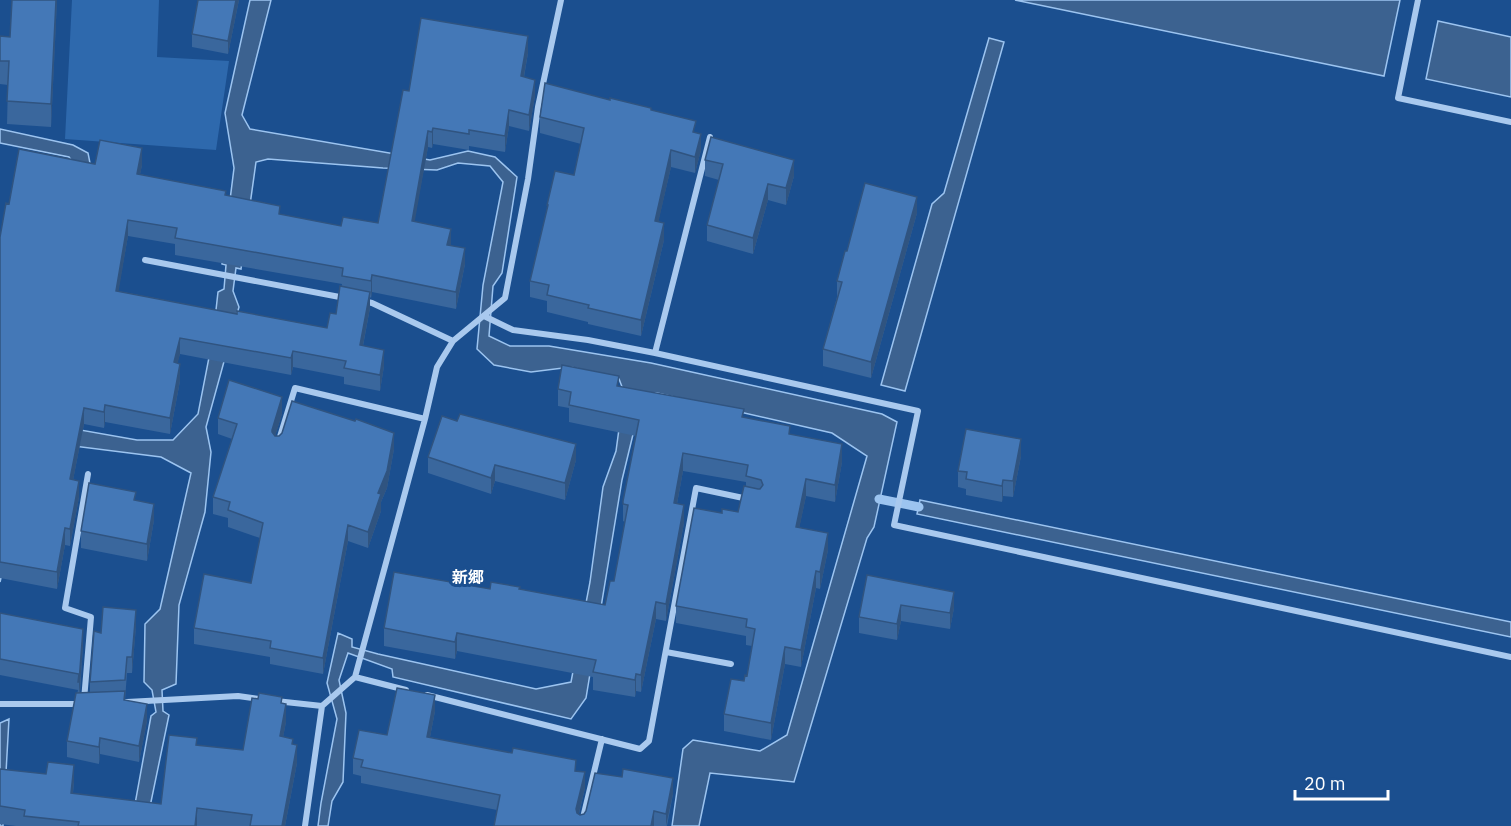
<svg xmlns="http://www.w3.org/2000/svg" width="1511" height="826" viewBox="0 0 1511 826" font-family="'IBM Plex Sans','Noto Sans JP',sans-serif">
<style>
.green{fill:#2e69ad}
.water{fill:#3c6290;stroke:#9cc4f0;stroke-width:1.5}
.lines{fill:none;stroke-linecap:round;stroke-linejoin:round}
.stream{stroke:#9cc4f0;stroke-width:9}
.street{stroke:#a9c9ee;stroke-width:6}
.wall{fill:#3a679d;fill-rule:evenodd}
.shaded-wall{fill:#305480}
.building{fill:#4478b7;stroke:#305480;stroke-width:1.5}
.labels{text-anchor:middle;dominant-baseline:central;stroke-width:6;stroke-linejoin:round;paint-order:stroke}
.neighbourhood-label{font-size:16px;font-weight:bold;fill:#fff;stroke:#1b4f8f}
</style>
<rect width="100%" height="100%" fill="#1b4f8f"/>
<!-- green -->
<path class="green" d="M72,0h87l-2,57 72,4 -13,89 -151,-11z"/>
<!-- water -->
<path class="water" d="M250,0h21l-29,115 8,14 180,31 38,-9 27,6 22,20 -15,96 -9,13 -4,50 21,10h39l102,17 231,51 15,8 -23,105 -7,11 -73,244 -84,-9 -11,53h-27l11,-77 10,-9 67,11 27,-16 80,-279 -35,-23 -175,-40h-14l-21,87 -36,218 -15,21 -178,-42 -1,-8 -44,-16 -9,27 7,33 -3,69 -11,19 -4,25h-10l3,-23 16,-84 -10,-36 11,-50 14,6v8l26,7 158,35 35,-7 19,-100 13,-95 13,-36 8,-59 -5,-13 -48,-12 -40,5 -37,-7 -17,-16 6,-64 20,-103 -13,-16 -32,-3 -21,7 -54,-2 -115,-9 -12,3 -15,107 -5,-1 -3,23 6,16 -33,120 5,25 -6,60 -26,93 -3,79 -14,6 1,21 6,4 -23,111h-15l20,-110 5,-4 -4,-22 -8,-8 1,-58 15,-15 31,-136 -30,-16 -103,-13 -45,85 -13,53v-37l80,-373 -11,-15 -69,-14v-14l73,16 15,8 4,20 -29,254 74,13h36l25,-26 15,-77 5,-45 6,-3 2,-24 -4,-1 12,-96 -9,-55z
M1015,0h385l-16,76z
M1438,21l73,16v60l-85,-18z
M989,38l15,4 -99,349 -24,-6 51,-181 12,-11z
M920,500l591,122v15l-594,-123z
M9,719l-6,107h-3v-103z"/>
<g class="lines">
<!-- stream -->
<path class="stream" d="M879,499l40,8"/>
<!-- street -->
<path class="street" d="M1418,0l-20,98 113,24
M145,260l200,38
M363,301l9,2 81,38
M484,316l29,14 75,10 67,13 263,58 -24,114 617,132
M655,353l55,-216
M279,440l16,-52 130,31
M666,652l65,12
M355,677l51,13
M427,695l213,54 9,-8 47,-253 52,11
M84,700l7,-83 -26,-9 23,-134
M276,701l46,5
M127,702l111,-6 28,4
M0,704h80
M305,826l17,-120 33,-29 70,-258 12,-52 16,-26 52,-43 23,-119 10,-72 23,-107
M581,826l21,-87"/>
</g>
<!-- wall -->
<path class="wall" d="M57,0l-6,127 -44,-3 1,-39 -8,-1v-48l10,1z
M239,0l-11,54 -36,-7v-13z
M528,53l-4,24 11,19 -6,35 -20,-5 -4,26 -36,-6v4l-36,-6 -1,4 -4,-1 -14,74 36,25 15,18 -9,45 -84,-17 -1,6 -1,-1v11l-7,38 21,20 -4,25 -36,-7v-7l-51,-10 -2,8 -111,-21 -3,9 3,18 -10,53 -65,-12 -1,6 -20,-4 -11,56 6,17 -9,49 -5,-1 -8,44 -57,-11v-341l9,-33 86,-40 47,1 -2,9 86,21 54,19 61,12 37,-3 31,-132zM128,236l47,8v11l167,29 -6,30 -9,14 -90,-14 -119,-23z
M651,110l45,23 5,17 -6,23 -24,-6 -13,55 6,18 -23,96 -53,-12v-2l-41,-10v-11l-17,-4v-16l17,-71v-5l27,-30 7,-31 -41,-11v-16z
M705,160l89,16 -8,29 -18,-5 -15,54 -46,-13v-16l12,-45 -14,-4z
M917,213l-46,165 -48,-12v-17l14,-52v-16l10,-30z
M619,386l125,31 46,17 52,28 -7,40 -29,-6 -7,32 29,22 -8,39 -4,-1 -15,79 -16,-3 -14,76 -47,-9v-17l23,-38 5,-30 -6,-1v-9l-70,-13v-17l46,-93 16,-1 8,-25v-5l-63,-11 -6,33 7,19 -18,98 -10,-2 -15,73 -5,-1 -1,6 -42,-7v-13l-136,-26 -2,8 -71,-13v-18l106,-39h30l85,16 9,-24 11,-59 -2,-1v-20l13,-65 -67,-14v-14l-11,-2v-17z
M282,414l-7,22 119,13 -7,39 -6,14v9l-13,37 -20,-7 -25,133 -53,-10v-7l-76,-13v-16l57,-45 9,-45 -32,-11v-9l-15,-4v-17l19,-58 -14,-5v-16z
M1021,456l-8,41 -10,-1 -1,6 -36,-7v-6l-8,-2v-16z
M428,457l148,3 -11,40 -70,-19 -4,13 -63,-21z
M136,500l18,20 -7,41 -66,-13v-17z
M954,592v16l-4,21 -49,-8 -4,19 -38,-7v-16z
M0,613l83,33 -3,47 10,-1v-10l11,-49 35,-7 -4,47h-5l-2,27 22,21 -8,41 -39,-8 -1,10 -32,-7v-16l11,-51 -78,-15z
M282,703l4,19 -3,15 10,7 4,19 -12,63h-269l-16,-2v-55l74,13 -1,11 88,11 36,-59 46,5z
M435,711l-5,26 146,34 9,17 -6,26 1,1 93,-21 -6,32h-173l3,-16 -136,-27v-7l-8,-2v-16l34,-23z"/>
<!-- shaded-wall -->
<path class="shaded-wall" d="M56,0h1l-6,127v-23z
M236,0h3l-11,54v-13z
M528,36v17l-7,39v-16z
M535,80v16l-6,35v-16z
M509,110v16l-4,26v-16z
M433,128v16l-1,4v-16z
M428,131v16l-16,90v-16z
M701,134v16l-6,23v-16z
M142,148v17l-5,25v-16z
M671,150v17l-16,70v-16z
M794,160v16l-8,29v-17z
M768,184v16l-15,54v-16z
M917,197v16l-46,165v-16z
M128,220v16l-12,71v-16z
M664,223v17l-23,96v-16z
M451,229v16l-4,16v-16z
M465,248v16l-9,45v-17z
M372,275v17l-1,6v-17z
M370,292v16l-10,53v-16z
M180,338v16l-6,24v-16z
M384,350v16l-4,25v-16z
M293,351v16l-2,8v-17z
M180,364v17l-10,53v-16z
M282,397v17l-10,32v-16z
M105,405v17l-1,6v-16z
M84,408v16l-14,72v-17z
M394,433v16l-7,39 -6,14v9l-13,37v-16z
M1021,439v17l-8,41v-16z
M576,444v16l-11,40v-17z
M842,444v18l-7,40v-17z
M683,453v18l-9,49v-17z
M495,465v16l-4,13v-16z
M806,479v17l-10,48v-17z
M1003,480v16l-1,6v-16z
M79,481v16l-9,49v-17z
M154,504v16l-7,41v-17z
M684,505v18l-18,98v-17z
M348,525v16l-25,133v-16z
M65,528v17l-8,44v-17z
M828,533v17l-8,39v-17z
M816,571v17l-15,79v-17z
M954,592v16l-4,21v-16z
M656,602v17l-15,73v-17z
M901,605v16l-4,19v-16z
M136,610v16l-4,47v-16z
M83,629v17l-4,53v-17z
M457,633v18l-2,8v-17z
M785,647v17l-14,76v-17z
M636,674v17l-1,6v-17z
M435,695v16l-8,42v-16z
M147,704v17l-8,41v-16z
M286,704v18l-6,31v-17z
M100,738v16l-1,10v-17z
M297,745v18l-12,63h-3z
M74,765v17l-3,28v-17z
M585,772v16l-9,37v-16z
M673,778v16l-7,32v-12z
M197,808v18h-2z
M654,811v15h-3z"/>
<!-- building -->
<path class="building" d="M12,0h44l-5,104 -44,-3 2,-40h-9v-25l10,1z
M198,0h38l-8,41 -36,-7z
M421,18l107,18 -7,40 14,4 -6,35 -20,-5 -4,26 -36,-6v4l-36,-6 -1,4 -4,-1 -16,90 39,8 -4,16 18,3 -9,44 -84,-17 -1,6 -29,-5 1,-8 -168,-30 2,-10 -49,-8 -12,71 121,23v-3l90,17 3,-15 6,1 4,-28 30,6 -10,53 24,5 -4,25 -36,-7 2,-7 -53,-10 -2,7 -111,-20 -6,24 6,2 -10,54 -65,-13 -1,7 -20,-4 -14,71 9,2 -9,48 -5,-1 -8,44 -57,-10v-325l6,-34 3,1 10,-55 76,15 5,-24 42,8 -5,26 89,17 -1,4 55,11 -1,8 62,12 2,-9 35,6 25,-133 6,1z
M545,83l65,17v-2l41,10v2l45,11 -3,11 8,2 -6,23 -24,-7 -16,71 9,2 -23,97 -53,-12 1,-3 -42,-10 2,-10 -19,-4 18,-76h-1l8,-34 19,4 10,-47 -44,-11z
M711,137l83,23 -8,28 -18,-4 -15,54 -46,-13 16,-61 -18,-4z
M865,183l52,14 -46,165 -48,-13 19,-67 -5,-1 8,-30h2z
M562,365l57,11 -2,10 127,23 -2,8 48,9 -1,8 53,10 -7,41 -29,-6 -10,48 32,6 -8,39 -4,-1 -15,79 -16,-3 -14,76 -47,-9 7,-35 13,2 1,-6 2,1 8,-47 -9,-2 1,-8 -71,-13 18,-98 28,5v-4l16,3 6,-26 14,3h2l3,-4 -2,-5 -15,-4 2,-11 -65,-12 -9,50 10,2 -18,99 -10,-2 -15,73 -5,-1 -1,6 -42,-8 3,-12 -139,-27 -2,9 -71,-14 10,-56 96,17 1,-7 29,5 -1,2 86,16 5,-24h4l14,-76 -5,-1v-3l16,-81 -70,-15 2,-13 -13,-3z
M229,380l53,17 -10,33v2l3,4h4l3,-3 10,-32 63,20 1,-2 38,14 -7,38 -9,22 3,1 -13,38 -20,-7 -25,133 -53,-10 1,-7 -77,-13 10,-54 47,9 12,-60 -35,-13 2,-8 -17,-5 24,-73 -19,-6z
M460,414l116,30 -11,39 -70,-18 -4,13 -63,-21 14,-41 15,5z
M966,429l55,10 -8,42 -10,-1 -1,6 -36,-7 1,-7 -9,-1z
M89,483l47,9 -2,8 20,4 -7,40 -66,-13z
M867,575l87,17 -4,21 -49,-8 -4,19 -38,-7z
M103,607l33,3 -4,47h-5l-2,23 -35,2 4,-51 7,2z
M0,613l83,16 -4,53h-1l1,-8 -79,-15z
M397,688l38,7 -8,42 85,16 1,-5 63,12 -1,11 10,1 -9,37 1,4 3,2 4,-1 2,-3 9,-38 27,4 1,-8 50,9 -7,36 -12,-3 -3,15h-157l6,-31 -139,-28 2,-7 -10,-2 6,-28 28,5z
M125,691l-1,9 23,4 -8,42 -39,-8 -1,9 -32,-6 9,-48z
M259,693l23,4 -1,6 5,1 -6,32 13,3 -1,5 5,1 -15,81h-32l2,-11 -55,-7 -2,18h-117l1,-4 -55,-6 1,-6 -25,-4v-37l46,5 2,-12 26,3 -3,28 90,11 8,-69 28,3 -1,7 47,5 9,-52 6,1z"/>
<g class="labels">
<!-- neighbourhood labels -->
<g class="neighbourhood-label">
<text x="468" y="577">新郷</text>
</g>
</g>
<!-- scale -->
<path d="M1295 790v9h93v-9" fill="none" stroke="#ffffff" stroke-width="3"/>
<text x="1304" y="790" font-size="18" fill="#ffffff" stroke="#1b4f8f" stroke-width="4.5" paint-order="stroke">20 m</text>
</svg>
